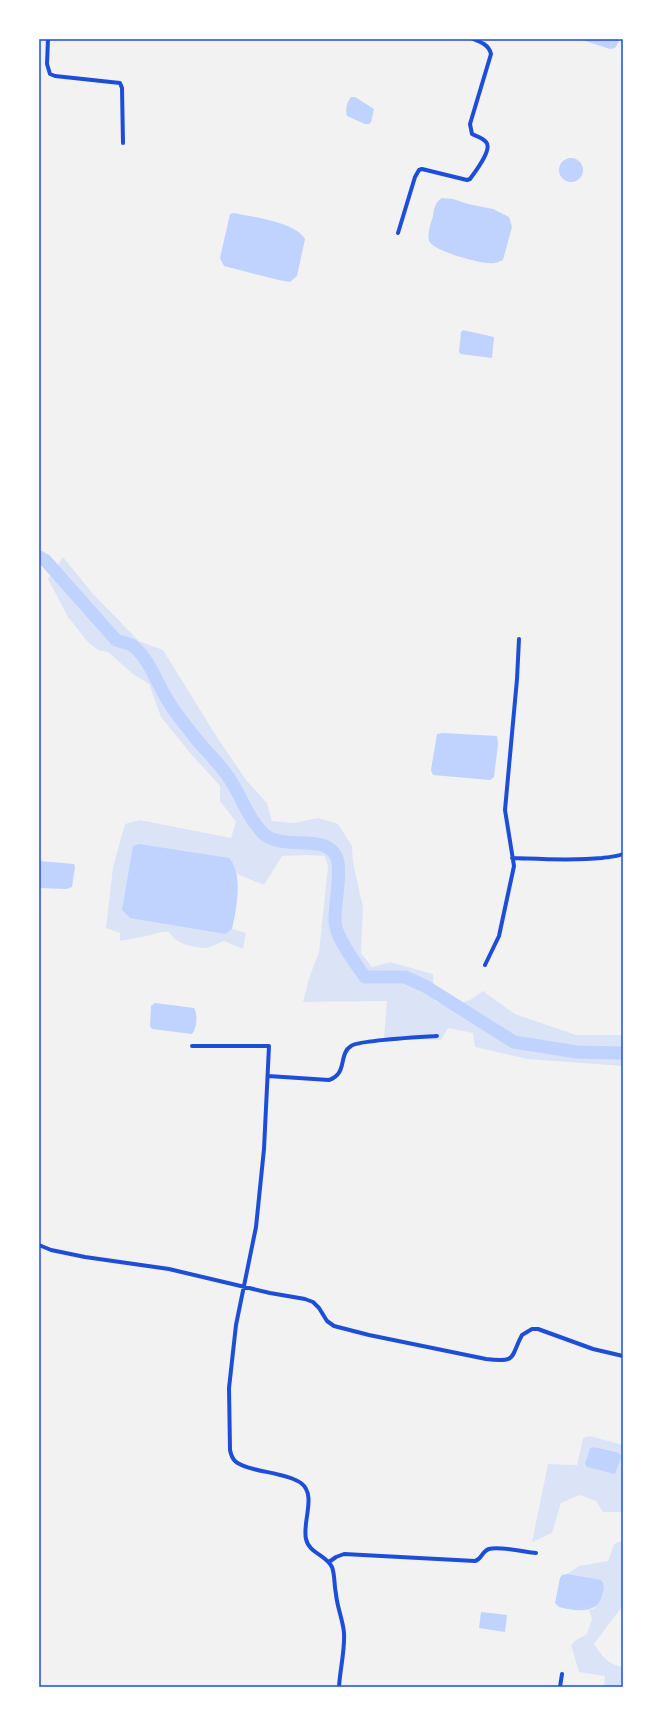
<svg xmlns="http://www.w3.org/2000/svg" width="662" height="1726" viewBox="0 0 662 1726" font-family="'Nunito Sans',sans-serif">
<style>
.green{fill:#dbe4f7;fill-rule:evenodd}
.water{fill:#bfd3fe}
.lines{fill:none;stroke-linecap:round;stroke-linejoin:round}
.canal{stroke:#bfd3fe;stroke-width:13}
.minor{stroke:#1d4ed8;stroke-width:4}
.neatline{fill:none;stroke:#1d4ed8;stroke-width:1.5}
</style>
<rect width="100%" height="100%" fill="#f2f2f2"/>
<!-- green -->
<path class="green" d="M63,557l31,38 45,46 24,9 52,84 31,46 21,23 5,18 22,2 24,-5 20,6 14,22 1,16 10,45 -2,46 11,14 18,-5 43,12 2,27 14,6 21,-7 13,-9 32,23 61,21h47v31l-96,-7 -52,-12 -2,-14 -25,-5 -7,12 -57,-2 3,-37 -84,1 6,-24 10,-26 9,-86 -3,-10 -18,-1 -25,1 -18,29 -27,-11 -4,-12 -7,72 6,-5 14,4 -3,16 -19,-8c-5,2 -13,6 -18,7 -14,0 -31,-5 -37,-16 -11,-1 -14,3 -23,4 -9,2 -17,3 -26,5v-8l-14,-5 7,-61 12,-43 15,-4 91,18 5,-16 -16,-21v-15l-30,-33 -29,-36 -12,-33 -16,-10 -25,-22 -10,-2 -11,-9 -19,-24 -20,-38z
M590,1436l33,9v67h-20l-7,-11 -17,-6 -18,8 -9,30 -20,9 16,-78 29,1 6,-27zM594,1447l22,5 4,3v2l-35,8 5,-17z
M623,1540v65l-29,39c8,12 14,21 29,23v12l-2,2 -1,6h-16l1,-11 -26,-4 -8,-27 5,-5 11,-6 5,-15 -3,-9 6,-2 -28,-34 12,-8 29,-5 6,-17z"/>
<!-- water -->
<path class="water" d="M579,39h41l-5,9 -5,1z
M351,97h4l19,12 -3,13 -2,2h-4l-18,-8c-2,-6 0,-14 4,-19z
M559 170a12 12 0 1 1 24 0a12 12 0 1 1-24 0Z
M442,198l11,1 15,5 25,5 16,8 3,10 -9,33c-3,1 -6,3 -9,3 -11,2 -61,-12 -65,-22 -2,-8 2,-18 4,-25 1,-7 2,-14 9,-18z
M234,213c19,4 61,9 71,26l-8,37 -7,6 -11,-2 -55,-14 -4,-8 10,-44z
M463,330l31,7 -2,21 -31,-4 -2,-2 2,-20z
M443,733l54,3 1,8 -4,33 -4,3 -57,-5 -2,-5 6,-36z
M139,844l90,14c15,15 7,53 3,71l-6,5 -96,-16 -8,-8 11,-64z
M39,861l35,3 1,3 -3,20 -6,2 -27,-1z
M155,1003l39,5c4,6 3,20 -2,26l-40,-5 -2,-3 1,-20z
M594,1447l22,5 4,2 1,3 -6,17 -28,-7 -2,-3 5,-16z
M567,1574l34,6c4,5 3,9 1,15 -4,20 -28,16 -43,12l-4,-4 5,-25 2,-3z
M481,1612l26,3 -2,17 -26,-4z"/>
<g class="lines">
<!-- canal -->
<path class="canal" d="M39,557l7,4 70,79c5,2 13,3 17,6 15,12 22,32 31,48 7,13 17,26 26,37 12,17 28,30 39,47 12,17 19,41 35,56 19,17 60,-1 72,22 7,13 -2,50 -1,66 1,16 21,42 30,55h40l20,9 89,56 63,10 46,1"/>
<!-- minor -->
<path class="minor" d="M48,39l-1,25 3,10 5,2 65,7 2,5 1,55
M398,233l17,-56 4,-7 3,-1 45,11 3,-1c5,-7 23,-30 16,-37 -3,-4 -10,-6 -14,-8l-2,-10 21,-70c-2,-9 -10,-12 -18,-15
M512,858c30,1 60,3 90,0 7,-1 14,-1 21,-4
M485,965l14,-29 15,-70 -9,-56 12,-131 2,-40
M192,1046h77l-5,103 -8,78 -20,98 -7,63 1,62c1,5 2,8 5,11 12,11 51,11 66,22 16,12 1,39 5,56 3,14 20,16 26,28 3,8 2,18 4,27 1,13 7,26 8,39 1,18 -4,36 -5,54
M268,1076l61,4c19,-6 9,-26 22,-34 8,-6 72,-9 86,-10
M39,1245l12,5 34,7 84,12 101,24 35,6 8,3 6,6 8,13 7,5 35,9 117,24c32,4 24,-2 36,-24l10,-6h6l55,20 30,7
M329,1562l7,-5 8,-3 131,7c7,-2 7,-10 14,-12 10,-3 36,3 47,4
M560,1687l2,-13"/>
</g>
<!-- border -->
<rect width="662" height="1726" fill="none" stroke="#ffffff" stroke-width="80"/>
<rect x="40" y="40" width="582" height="1646" class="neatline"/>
</svg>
